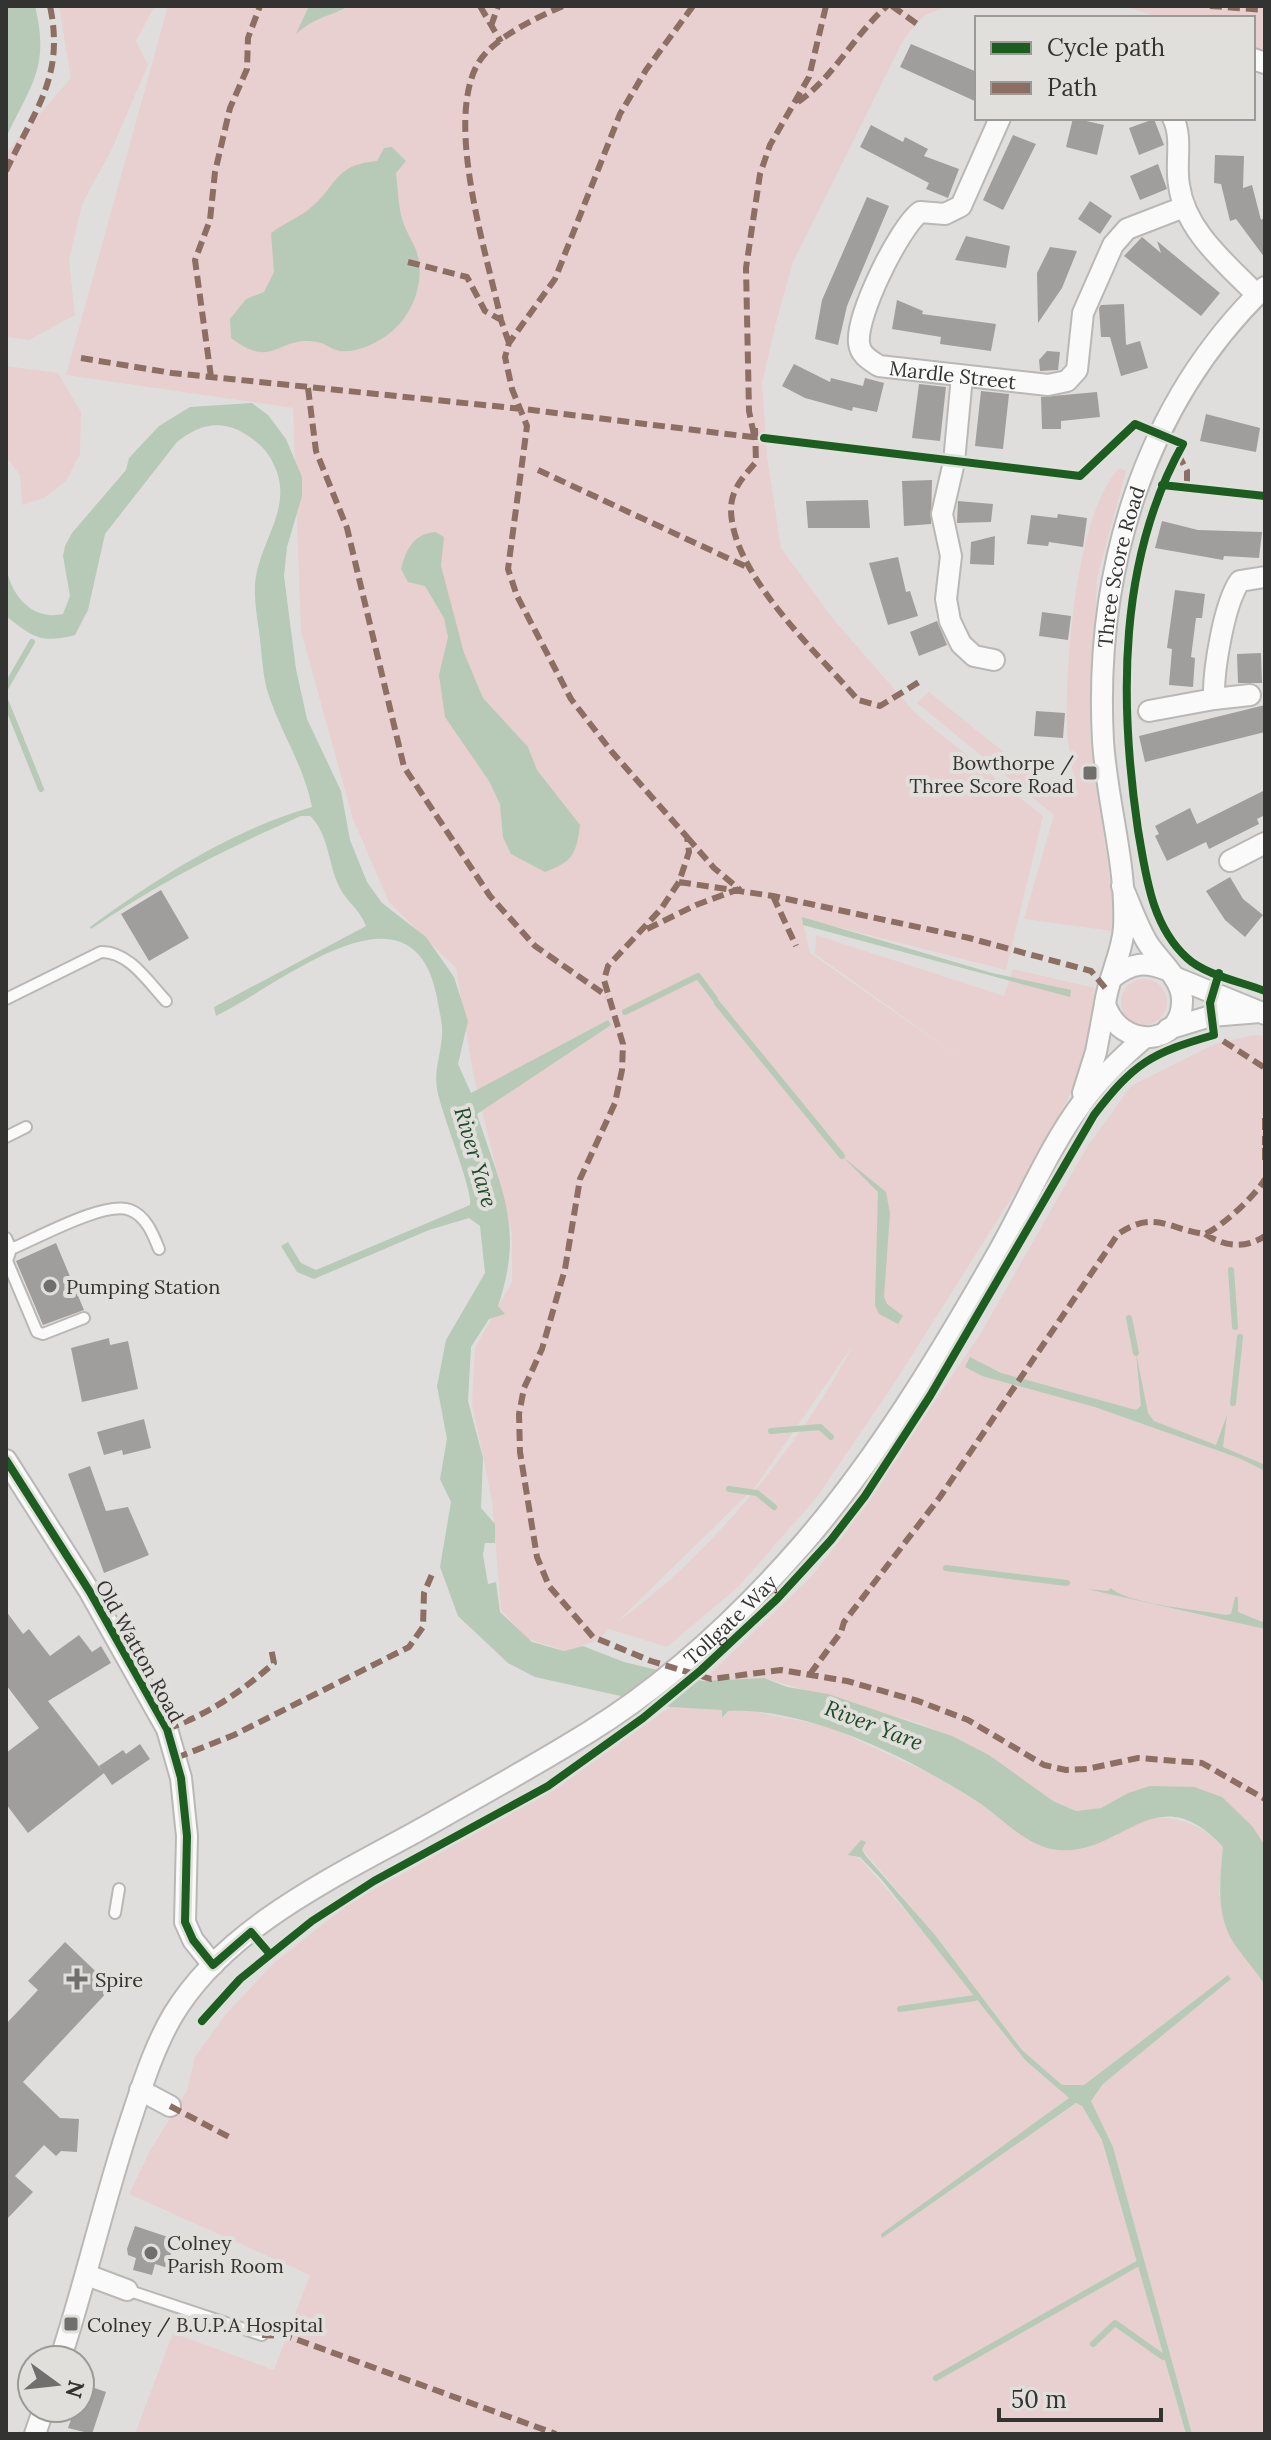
<svg xmlns="http://www.w3.org/2000/svg" width="1271" height="2440" viewBox="0 0 1271 2440" font-family="Lora,serif">
<style>
.green{fill:#e7d0cf;fill-rule:evenodd}
.water{fill:#b6cab7}
.lines{fill:none;stroke-linecap:round;stroke-linejoin:round}
.stream{stroke:#b6cab7;stroke-width:6}
.building{fill:#a09e9d}
.lane-casing{stroke:#b9b8b6;stroke-width:14}
.street-casing{stroke:#b9b8b6;stroke-width:24}
.lane{stroke:#fafafa;stroke-width:10}
.street{stroke:#fafafa;stroke-width:20}
.quiet{stroke:#8d6e63;stroke-width:6;stroke-dasharray:12 6;stroke-linecap:butt}
.cycleway-casing{stroke:#e1dfdb;stroke-width:13}
.cycleway{stroke:#1b5e20;stroke-width:8}
.poi-dot{fill:#706f6d;stroke:#e1dfdb;stroke-width:3}
.labels{text-anchor:middle;dominant-baseline:central;stroke-width:8;stroke-linejoin:round;paint-order:stroke}
.street-label{font-size:20px;fill:#333331;stroke:#e1dfdb}
.poi-label{font-size:20px;fill:#333331;stroke:#e1dfdb;text-anchor:start}
.water-label{font-size:22px;font-style:italic;fill:#1f4b28;stroke:#e1dfdb}
</style>
<rect width="100%" height="100%" fill="#e0dedc"/>
<!-- green -->
<path class="green" d="M59,6h96l-19,35 12,24 -37,86 -29,53 -13,57 6,54 -46,25 -23,-3v-184l65,-75z
M168,6h781l-24,9 -20,22 -112,225 -16,57 -15,64 5,73 14,92 52,71 84,96 126,101 -37,154 -204,-52 8,35 169,118 -164,-117 1,-19 188,61 9,-27 82,19 -6,54 -12,39 -37,72 -147,232 -76,112 -79,90 -71,60 -58,-18 -11,11 -32,11 -38,-12 -27,-29 -9,-110 -20,-96 3,-56 37,-66v-49l-39,-160 -17,-105 -67,-66 -36,-83 -52,-188 -8,-223 -227,-33zM853,1345c-49,96 -148,216 -237,278l140,-137z
M1124,6h141v45l-12,-4v-29h-92z
M6,366l52,7 23,39 -1,42 -14,27 -22,17 -22,7 -2,-30 -14,-18z
M1119,468l7,3 -29,107 -7,160 23,162v31l-89,-12 30,-104 -137,-112 12,-11 132,106 15,-6c-2,-20 -8,-41 -9,-61 -2,-65 8,-215 52,-263z
M1121 1002a23 23 0 1 1 46 0a23 23 0 1 1-46 0Z
M1254,1035l11,1v810l-12,-19 -125,-34 -27,15 -25,3 -23,-10 -64,-46 -67,-31 -158,-46 -61,3 109,-105 32,-41 137,-202 106,-186 44,-61 84,-42z
M670,1707l52,3 1,8 4,-7 19,-1 81,16 115,53 39,25 134,33c32,-32 80,-21 108,10l-4,47 46,91v449h-73l-79,-287 -22,-46 12,-17 128,-105 -2,-4 -145,110h-22l-40,-35 -87,-115 -73,-86 -6,5 75,86 94,120 44,38 -187,139 195,-134 5,3 20,34 84,294h-1051l38,-101 101,37 36,-95 -181,-81 22,-45 36,-58 8,-34 31,-43 48,-51 77,-61 203,-112z"/>
<!-- water -->
<path class="water" d="M6,6h29c15,62 -4,78 -29,132z
M309,6h40c-23,12 -32,10 -53,28z
M392,147l14,14 -10,12c2,16 2,34 7,49 3,9 9,18 13,28 11,31 -4,68 -30,86 -13,9 -31,17 -46,15 -8,-1 -15,-8 -23,-9 -40,-7 -42,29 -86,-4l-1,-19 16,-20 18,-7 10,-20 -3,-39c12,-9 26,-15 37,-23 30,-23 24,-45 69,-49l7,-13z
M252,403l16,12 18,24 16,38v19l-15,51 -3,29 12,93 11,50 34,72 9,49 17,42 15,21 44,34 28,40 14,44 -10,43 13,29 137,-73 3,5 -134,89c24,75 48,113 21,192l7,8 -16,5 -18,28 -3,54 15,57 -2,50 14,16v19h-10l-2,12 5,29 8,-2 4,30 32,30 32,9 19,-5 41,16 79,19 61,-3 23,9 41,7 124,42 37,19 64,46 23,10 25,-3 27,-15 22,-7 44,1 28,10 31,30 12,19v139c-9,-14 -20,-26 -30,-40 -20,-29 -15,-66 -12,-98 -67,-73 -100,9 -165,3 -29,-2 -54,-30 -77,-46 -67,-44 -172,-97 -253,-93l-6,7v-8l-52,-3 -135,-30 -27,-14 -50,-47 -18,-49 11,-65 -11,-23 7,-40 -10,-53 9,-46 39,-67 -5,-47 -11,-8 -40,12 -115,49 -17,-7 -16,-26 7,-4 13,21 15,7 154,-65c4,-13 -29,-92 -33,-116 -3,-20 4,-35 5,-54 1,-11 -3,-25 -5,-37 -24,-129 -159,-11 -221,18l-2,-9 152,-81c-6,-17 -23,-27 -29,-44 -9,-22 -9,-49 -27,-66h-9c-74,32 -143,67 -210,113l-1,-2c67,-49 142,-97 222,-120 -8,-41 -31,-74 -44,-114 -5,-16 -6,-36 -8,-54 -2,-17 -6,-37 -5,-54 3,-44 41,-78 18,-122 -6,-14 -21,-26 -35,-33 -23,-10 -42,-3 -61,12l-72,92 -17,76 -13,25c-35,9 -42,2 -69,-19v-51c4,30 26,56 57,49l7,-18 -7,-40 2,-10 7,-13 54,-63 3,-12 30,-32 31,-19z
M435,532l9,5 -3,29 23,87 19,45 45,49 9,23 43,55c-4,30 -7,36 -35,47l-34,-18 -8,-17 -3,-33 -11,-23 -44,-64 -6,-42 9,-38 -4,-19 -19,-32 -17,-4 -7,-13c5,-19 12,-35 34,-37z
M802,917l190,56 79,17 -1,7 -267,-72z
M842,1156l44,36 4,21 -6,84 3,7 16,12 -5,8 -19,-10 -4,-9 3,-113z
M1136,1353l12,60 6,8 62,24 11,-30 -4,32 42,18v6l-26,-13 -144,-51 -113,-31 -17,-9 5,-10 31,16 135,37 5,-4z
M1111,1588c16,16 89,22 115,27l5,-1 4,-17h3v15l27,11v6l-178,-40 21,2z
M861,1840l5,2 -4,7 3,6 70,80 87,115 40,35h22l144,-110 3,4 -128,105 -12,17 22,46 79,287h-6l-84,-294 -20,-34 -6,-3 -194,135 -1,-4 188,-136 -44,-38 -143,-180 -22,-23 -12,-2z"/>
<g class="lines">
<!-- stream -->
<path class="stream" d="M6,687l26,-45
M6,702l35,87
M717,1003l125,153
M625,1012l73,-36 17,23
M1231,1270l4,57
M1129,1318l7,35
M1233,1403l7,-66
M771,1431l49,-4 11,10
M729,1489l28,4 17,14
M946,1568l121,15
M900,2009l75,-11
M1093,2344l22,-21 48,34
M936,2378l201,-114"/>
</g>
<!-- building -->
<path class="building" d="M911,44l66,28v30l-77,-35z
M1073,118l31,7 -7,30 -31,-8z
M1154,119l10,26 -25,10 -10,-27z
M871,125l32,17 2,-5 23,12 -4,7 35,13 -11,29 -22,-9 3,-6 -69,-36z
M1013,135l23,9 -33,66 -20,-10z
M1215,155l29,1 -1,32 9,-3 9,35 4,-3v41l-29,-39 -6,2 -9,-37 -7,-1z
M1158,164l9,25 -27,11 -10,-24z
M867,197l22,9 -42,100 -9,39 -23,-6 7,-39z
M1090,201l22,15 -12,18 -22,-15z
M966,236l44,10 -4,22 -51,-8z
M1142,237l19,16 -4,-12 63,52 -19,23 -77,-60z
M1050,247l27,4 -15,37 -24,35 -1,-50z
M897,300l26,11 -1,3 74,10 -5,27 -51,-7 1,-7 -49,-8z
M1124,304l2,41 14,-4 8,27 -27,8 -11,-39h-9l-2,-29 2,-3z
M1047,351l13,1 -2,18 -18,1 -1,-11z
M794,364l36,18 1,-4 32,8 2,-8 19,5 -7,29 -24,-5 -1,4 -47,-13 -23,-12z
M919,384l27,3 -6,54 -28,-3z
M981,391l28,3 -6,55 -28,-3z
M1097,392l3,25 -39,4v8h-19l-1,-32z
M1206,414l54,14 -4,24 -56,-11z
M932,480l-1,44 -27,2 -2,-45z
M868,500l2,28h-62l-2,-27z
M958,501l35,3 -2,18 -34,1z
M1058,514l29,4 -4,29 -34,-5 -1,4 -21,-2 4,-29 26,3z
M1162,521l36,9 64,2 -3,26 -35,-2 -1,4 -68,-12z
M995,536l-1,29 -24,-1 1,-22z
M898,557l8,35 4,-1 8,25 -30,9 -19,-62z
M1175,590l30,4 -3,24h-6l-5,39 4,1 -2,29 -24,-2 3,-36 -5,-1z
M1042,612l29,4 -3,24 -29,-4z
M937,621l10,24 -28,11 -9,-24z
M1261,653l1,30h-24l-1,-29z
M1265,705v27l-120,30 -6,-26z
M1036,711l29,2 -2,25 -29,-2z
M1265,790v25l-8,4 2,5 -50,25 -3,-7 -39,19 -12,-25 4,-2 -4,-8 35,-18 7,16z
M1230,877l13,22 20,16 -18,22 -20,-17 -19,-29z
M161,890l28,48 -40,23 -28,-47z
M56,1243l28,67 -41,15 -27,-64z
M109,1338l1,7 18,-4 10,48 -56,13 -11,-54z
M144,1419l7,29 -28,7 -1,-5 -18,5 -7,-23z
M90,1466l16,45 22,-4 21,48 -45,18 -36,-99z
M6,1611l17,23 6,-5 21,27 29,-21 13,17 9,-6 10,17 -63,38 56,72 -76,60 -22,-29v-51l33,-25 -33,-43z
M140,1744l10,15 -38,26 -13,-19 24,-16 3,4z
M65,1942l47,45 -89,95 37,36 19,1 -2,33 -16,-1 -5,5 -12,-11 -29,31 18,16 -27,28v-196l32,-34 -10,-9z
M135,2226l39,13 -6,29 -13,-4 -3,11 -19,-5 3,-12 -8,-3 -1,-6z
M80,2383l26,9 -14,42 -24,-6 7,-20h5z"/>
<g class="lines">
<!-- lane casing -->
<g class="lane-casing">
<path id="lane" d="M6,999l95,-47c28,-1 48,31 65,49
M6,1137l20,-10
M6,1238l5,11c25,-10 94,-49 119,-39 16,6 23,24 29,39
M11,1249l-4,12 30,71 6,2 41,-16
M115,1913l4,-24
M127,2290l135,45"/>
</g>
<!-- street casing -->
<g class="street-casing">
<g id="street">
<path d="M1253,59l12,4"/>
<path id="s1" d="M1000,118l-39,88 -16,8 -25,-2c-21,16 -64,103 -61,131 1,12 11,17 20,23l169,19 19,-4 10,-11 6,-57 30,-68 14,-16 57,-22"/>
<path d="M1173,118c10,20 2,45 6,67 6,46 48,79 78,110"/>
<path d="M962,376l-8,86 -12,52 9,42 -5,43 4,22 11,23 13,12 20,4"/>
<path d="M1214,699l36,-4"/>
<path d="M1149,711l65,-12c-1,-28 10,-96 26,-118l25,-4"/>
<path d="M1230,861l35,-18"/>
<path id="s2" d="M1122,886c8,18 15,39 25,56 11,18 34,35 35,57 2,48 -62,52 -77,5 3,-26 17,-49 19,-76 3,-63 -17,-125 -21,-187 -9,-167 39,-335 162,-454"/>
<path d="M1113,977c19,-14 32,-16 54,-7"/>
<path d="M1174,977l91,37"/>
<path d="M1168,1029l43,-13 49,-4"/>
<path d="M1083,1093l13,-41 9,-48"/>
<path d="M6,1460l84,132 77,137 14,49 6,58 -2,86 8,18 20,25"/>
<path d="M140,2090l30,16"/>
<path d="M87,2275l40,15"/>
<path id="s3" d="M60,2360c26,-79 44,-160 70,-238 12,-36 24,-75 43,-107 52,-86 155,-135 239,-181 59,-33 119,-66 177,-102 79,-49 152,-117 213,-187 75,-87 136,-187 193,-287 29,-50 52,-108 87,-155 17,-24 38,-44 61,-64"/>
<path d="M35,2434l9,-26"/>
</g>
</g>
<!-- lane -->
<use href="#lane" class="lane"/>
<!-- street -->
<use href="#street" class="street"/>
<!-- quiet -->
<path class="quiet" d="M480,6l21,36
M693,6l-47,64 -26,44 -65,165 -46,64 -4,14 7,32 15,37 -19,143 9,27 54,103 41,53 75,85 2,15 -10,30 -18,27 -53,57 -4,14 19,64 -1,26 -7,33 -35,76 -15,90 -23,80 -18,39 -5,26 1,38 17,105 12,29 44,51 58,24 60,18 70,-9 66,11 71,20 50,19 76,45 22,5 21,-1 51,-11 64,5 63,36
M892,6l28,20
M1210,6l55,4
M491,26l7,-20
M798,102c36,-25 56,-67 89,-96
M6,171c29,-62 59,-94 44,-165
M408,262l59,15 18,34 16,9
M509,343l-8,-23c-14,-66 -56,-194 -24,-255 15,-27 59,-47 86,-59
M81,358l91,15 351,36 245,30
M211,377l-16,-117 15,-40 5,-48 15,-64 17,-39 1,-31 12,-32
M308,388l8,63 31,77 57,239 86,129 45,50 72,50
M755,428l1,34c-12,14 -25,27 -25,47 0,65 86,143 127,191l22,6 39,-24
M754,435l-5,-24 -3,-143 14,-94 10,-29 39,-68 17,-71
M1178,454l9,17v16
M538,470l209,97
M679,882l94,14 196,42 122,33 16,19
M773,896l23,50
M647,929l49,-24 43,-16 -25,-21 -27,-31
M1213,1028l1,7 51,33
M1265,1118v27
M1265,1148v14
M1205,1234c20,13 40,15 60,2
M810,1674l31,-42 3,-10 96,-125 178,-263c37,-25 52,-4 87,0 18,-8 51,-39 60,-55
M167,1729c42,-15 74,-37 107,-66l-3,-15
M176,1758l58,-23 175,-88 14,-20 1,-34 9,-21
M170,2106l61,32
M262,2335l25,1 269,98"/>
<!-- cycleway casing -->
<g class="cycleway-casing">
<path id="cycleway" d="M764,438l316,38 55,-52 48,20c-65,116 -64,257 -45,386 8,45 13,95 49,128 18,17 55,24 78,33
M1162,485l103,11
M6,1460l84,132 77,137 14,49 6,58 -2,86 8,18 20,25 38,-33 18,21
M202,2021l38,-42 72,-58 62,-40 174,-95 95,-68 58,-48 76,-71 54,-59 34,-44 65,-100 164,-281c40,-52 57,-62 120,-80l-4,-32 9,-30"/>
</g>
<!-- cycleway -->
<use href="#cycleway" class="cycleway"/>
</g>
<!-- markers -->
<g class="poi-dot">
<rect x="1082" y="765" width="16" height="16" rx="4"/>
<circle cx="50" cy="1286" r="8"/>
<path d="M73 1967h8v8h8v8h-8v8h-8v-8h-8v-8h8z"/>
<circle cx="151" cy="2253" r="8"/>
<rect x="63" y="2316" width="16" height="16" rx="4"/>
</g>
<g class="labels">
<!-- street labels -->
<g class="street-label">
<text stroke="none"><textPath href="#s1" startOffset="392">Mardle Street</textPath></text>
<text stroke="none"><textPath href="#s2" startOffset="688">Three Score Road</textPath></text>
<text stroke="none"><textPath href="#s3" startOffset="1052">Tollgate Way</textPath></text>
<text transform="translate(140 1651) rotate(61)">Old Watton Road</text>
</g>
<!-- poi labels -->
<g class="poi-label">
<text x="1074" y="762" text-anchor="end">Bowthorpe /<tspan x="1074" dy="23">Three Score Road</tspan></text>
<text x="66" y="1286">Pumping Station</text>
<text x="95" y="1979">Spire</text>
<text x="167" y="2242">Colney<tspan x="167" dy="23">Parish Room</tspan></text>
<text x="87" y="2324">Colney / B.U.P.A Hospital</text>
</g>
<!-- water labels -->
<g class="water-label">
<text transform="translate(476 1157) rotate(74)">River Yare</text>
<text transform="translate(874 1725) rotate(21)">River Yare</text>
</g>
</g>
<!-- border -->
<rect width="1271" height="2440" fill="none" stroke="#333331" stroke-width="16"/>
<!-- legend -->
<rect x="975" y="16" width="280" height="104" fill="#e1dfdb" stroke="#9b9a97" stroke-width="2"/>
<rect x="991" y="42" width="40" height="12" fill="#1b5e20" stroke="#9b9a97" stroke-width="2"/>
<text x="1047" y="56" font-size="24" fill="#333331">Cycle path</text>
<rect x="991" y="82" width="40" height="12" fill="#8d6e63" stroke="#9b9a97" stroke-width="2"/>
<text x="1047" y="96" font-size="24" fill="#333331">Path</text>
<!-- north arrow -->
<g transform="translate(56 2384) rotate(105)"><circle r="38" fill="#e1dfdb" stroke="#9b9a97" stroke-width="2"/>
<path d="M0-6L14 30L0 20L-14 30Z" fill="#706f6d"/>
<text y="-12" font-size="22" font-weight="bold" text-anchor="middle" fill="#333331">N</text>
</g>
<!-- scale -->
<path d="M999 2408v12h162v-12" fill="none" stroke="#333331" stroke-width="4"/>
<text x="1011" y="2408" font-size="24" fill="#333331" stroke="#e1dfdb" stroke-width="6" paint-order="stroke">50 m</text>
</svg>
